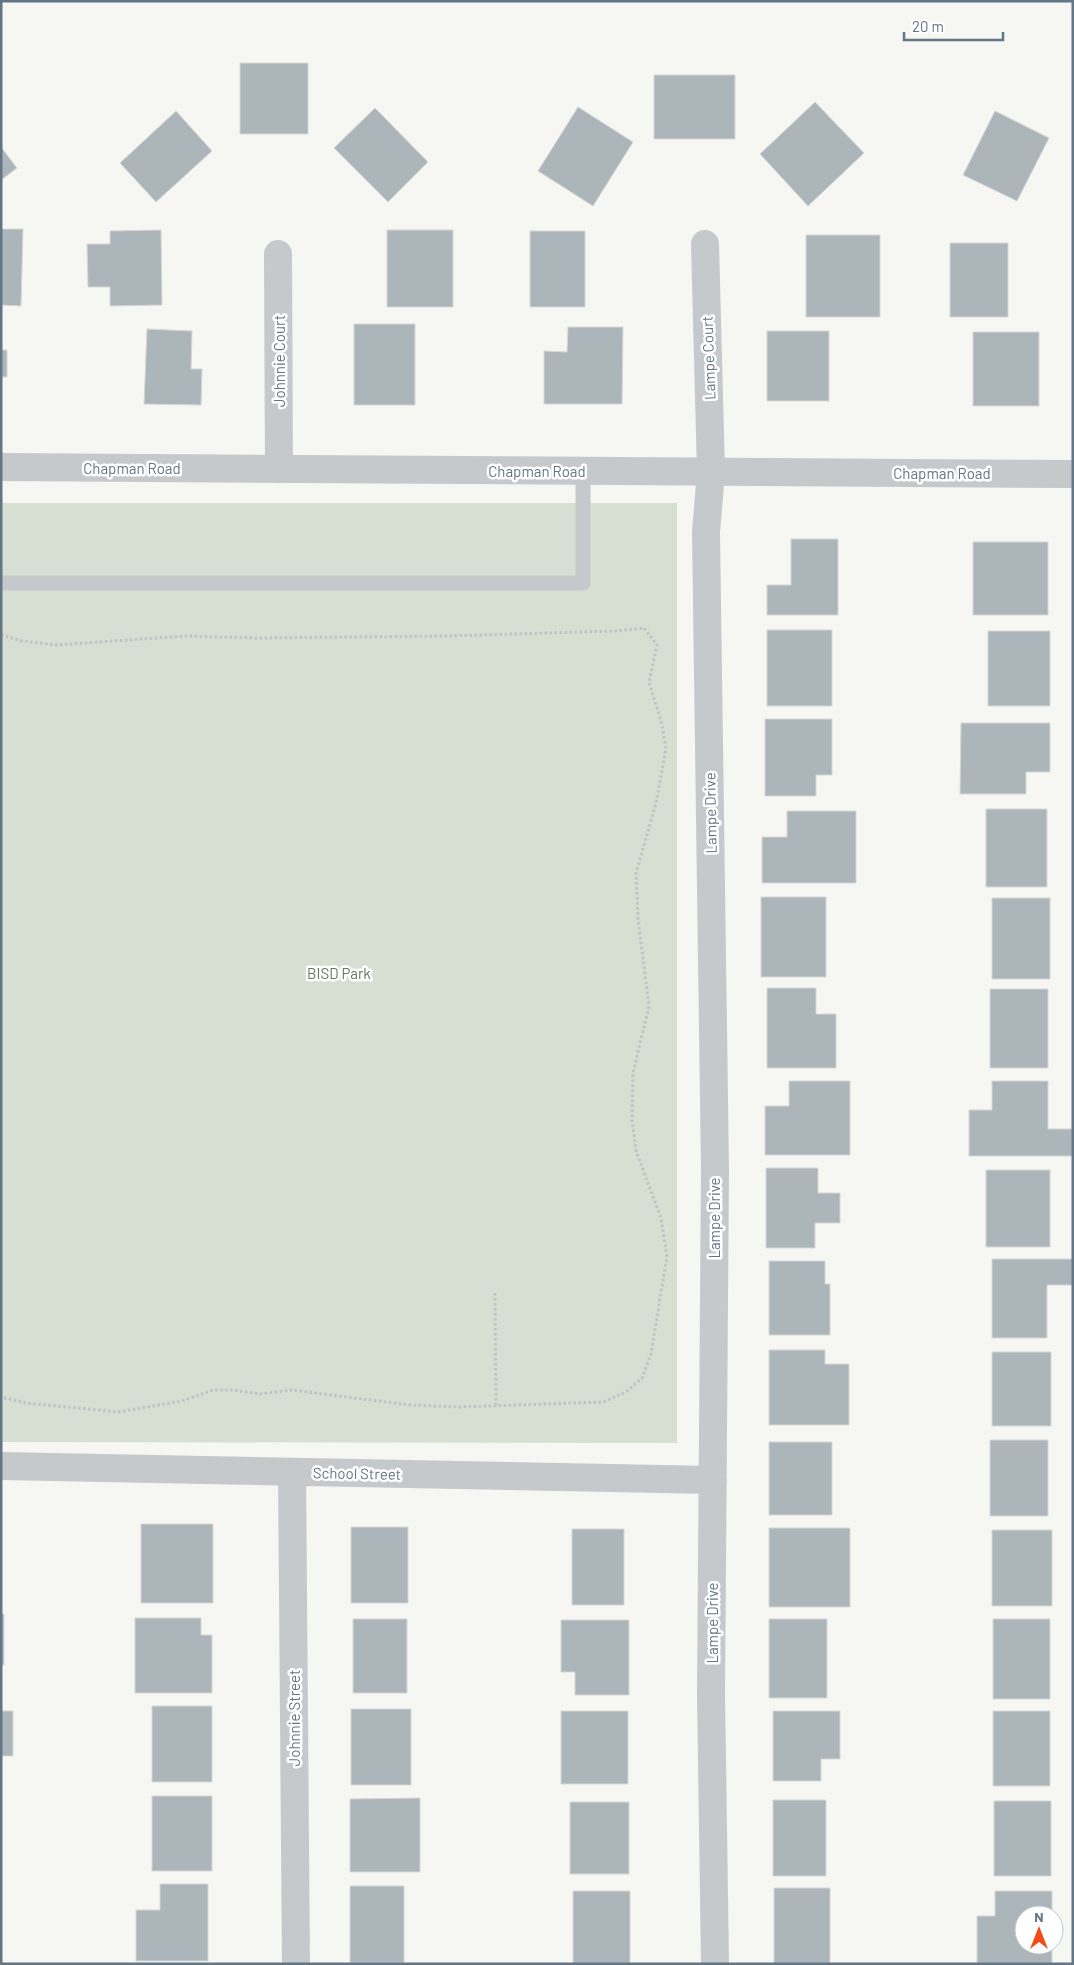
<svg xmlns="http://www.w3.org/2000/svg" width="1074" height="1965" viewBox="0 0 1074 1965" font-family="Barlow,sans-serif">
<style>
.green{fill:#d7dfd3}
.building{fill:#acb5ba;stroke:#d7d7d5}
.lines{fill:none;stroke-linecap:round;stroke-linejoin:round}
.path{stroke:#c0c2c4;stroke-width:3;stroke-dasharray:2.5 2.5;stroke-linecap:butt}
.service{stroke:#c5c9cc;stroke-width:15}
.minor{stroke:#c5c9cc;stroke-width:28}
.tertiary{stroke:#c5c9cc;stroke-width:28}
.labels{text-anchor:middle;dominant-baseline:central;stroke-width:5;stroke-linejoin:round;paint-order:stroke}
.street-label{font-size:15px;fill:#627686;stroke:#fff}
.park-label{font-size:15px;fill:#63785e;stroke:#fff}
</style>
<rect width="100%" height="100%" fill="#f6f6f2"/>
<!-- green -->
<path class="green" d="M1,503h676v940l-676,-1z"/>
<!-- building -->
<path class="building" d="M240,63h68v71h-68z
M654,75h81v64h-81z
M815,102l49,51 -56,53 -48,-52z
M578,107l55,35 -40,64 -55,-35z
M375,108l53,54 -40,40 -54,-54z
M176,111l36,40 -56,51 -36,-39z
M995,111l54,27 -32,63 -54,-26z
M1,147l16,21 -16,12z
M1,229h22l-2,77 -20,-1z
M161,230l1,75 -52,1v-19h-22l-1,-43h23v-13z
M387,230h66v77h-66z
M530,231h55v76h-55z
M806,235h74v82h-74z
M950,243h58v74h-58z
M354,324h61v81h-61z
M568,327h55l-1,77h-78v-53l23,1z
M147,329l45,2 -1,38h11l-1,36 -57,-1z
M767,331h62v70h-62z
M973,332h66v74h-66z
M1,350h6v27h-6z
M791,539h47v76h-71v-30h24z
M973,542h75v73h-75z
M767,630h65v76h-65z
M988,631h62v75h-62z
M765,719h67v56h-16v21h-51z
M961,723h89v49h-24v22h-66z
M986,809h61v78h-61z
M787,811h69v72h-94v-46h25z
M761,897h65v80h-65z
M992,898h58v81h-58z
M767,988h49v26h20v54h-69z
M990,989h58v79h-58z
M789,1081h61v74h-85v-49h24z
M992,1081h56v48h25v27h-104v-46h23z
M766,1168h52v25h22v30h-25v25h-49z
M986,1170h64v77h-64z
M992,1259h81v26h-26v53h-55z
M769,1261h56v23h5v51h-61z
M769,1350h56v14h24v61h-80z
M992,1352h59v74h-59z
M990,1440h58v76h-58z
M769,1442h63v73h-63z
M141,1524h72v79h-72z
M351,1527h57v76h-57z
M769,1528h81v79h-81z
M572,1529h52v76h-52z
M992,1530h60v76h-60z
M1,1614h3v51h-3z
M135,1618h66v17h11v58h-77z
M353,1619h54v74h-54z
M769,1619h58v79h-58z
M993,1619h57v80h-57z
M561,1620h68v75h-54v-23h-14z
M152,1706h60v76h-60z
M351,1709h60v76h-60z
M1,1711h12v45h-12z
M561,1711h67v73h-67z
M773,1711h67v48h-19v22h-48z
M993,1711h57v75h-57z
M152,1796h60v75h-60z
M420,1798v74h-70v-73z
M773,1800h53v76h-53z
M994,1801h57v75h-57z
M570,1802h59v72h-59z
M160,1884h48v77h-72v-51h24z
M350,1886h54v77h-54z
M774,1888h56v76h-56z
M573,1891h57v73h-57z
M995,1891h57v24h-28v30h28v19h-75v-48h18z"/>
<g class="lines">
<!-- path -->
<path class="path" d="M1,635l21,6 35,4 128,-9 73,2 188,-2 169,-5 29,-3 13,17 -8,37 13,43 4,24 -10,54 -20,70 2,46 11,87 -16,67 -1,47 4,31 25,67 6,38 -16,98 -9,24 -16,14 -23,10 -143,5 -50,-2 -118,-15 -32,4 -27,-4h-20l-31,11 -64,11 -92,-9 -25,-6
M495,1293l1,113"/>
<!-- service -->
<path class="service" d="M1,583h582v-112"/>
<!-- minor -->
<path class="minor" d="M705,244l6,228 -5,60 9,638 -4,523 4,271
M278,254l1,215
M1,1466l712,14
M292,1472l4,492"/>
<!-- tertiary -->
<path class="tertiary" d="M1,467l1072,7"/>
</g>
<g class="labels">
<!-- street labels -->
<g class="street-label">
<text transform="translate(708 358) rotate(-92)">Lampe Court</text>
<text transform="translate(279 361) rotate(-90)">Johnnie Court</text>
<text x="132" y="468">Chapman Road</text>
<text x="537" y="471">Chapman Road</text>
<text x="942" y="473">Chapman Road</text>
<text transform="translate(710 813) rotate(-91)">Lampe Drive</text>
<text transform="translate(714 1218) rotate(-90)">Lampe Drive</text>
<text transform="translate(357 1473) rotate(1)">School Street</text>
<text transform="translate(712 1623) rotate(-90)">Lampe Drive</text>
<text transform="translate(294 1718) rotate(-90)">Johnnie Street</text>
</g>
<!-- park labels -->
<g class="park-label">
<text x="339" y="973">BISD Park</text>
</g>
</g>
<!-- border -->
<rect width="1074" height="1965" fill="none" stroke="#627686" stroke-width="5"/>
<!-- north arrow -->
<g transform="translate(1039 1930)"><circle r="24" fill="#ffffff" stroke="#c0c8cf"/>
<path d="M0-4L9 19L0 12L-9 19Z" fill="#f34b15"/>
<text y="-8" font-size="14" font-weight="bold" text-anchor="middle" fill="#627686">N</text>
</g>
<!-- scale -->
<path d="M904 32v8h99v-8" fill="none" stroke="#627686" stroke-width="2.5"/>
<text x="912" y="32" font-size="15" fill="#627686" stroke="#ffffff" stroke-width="4" paint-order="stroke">20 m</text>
</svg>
